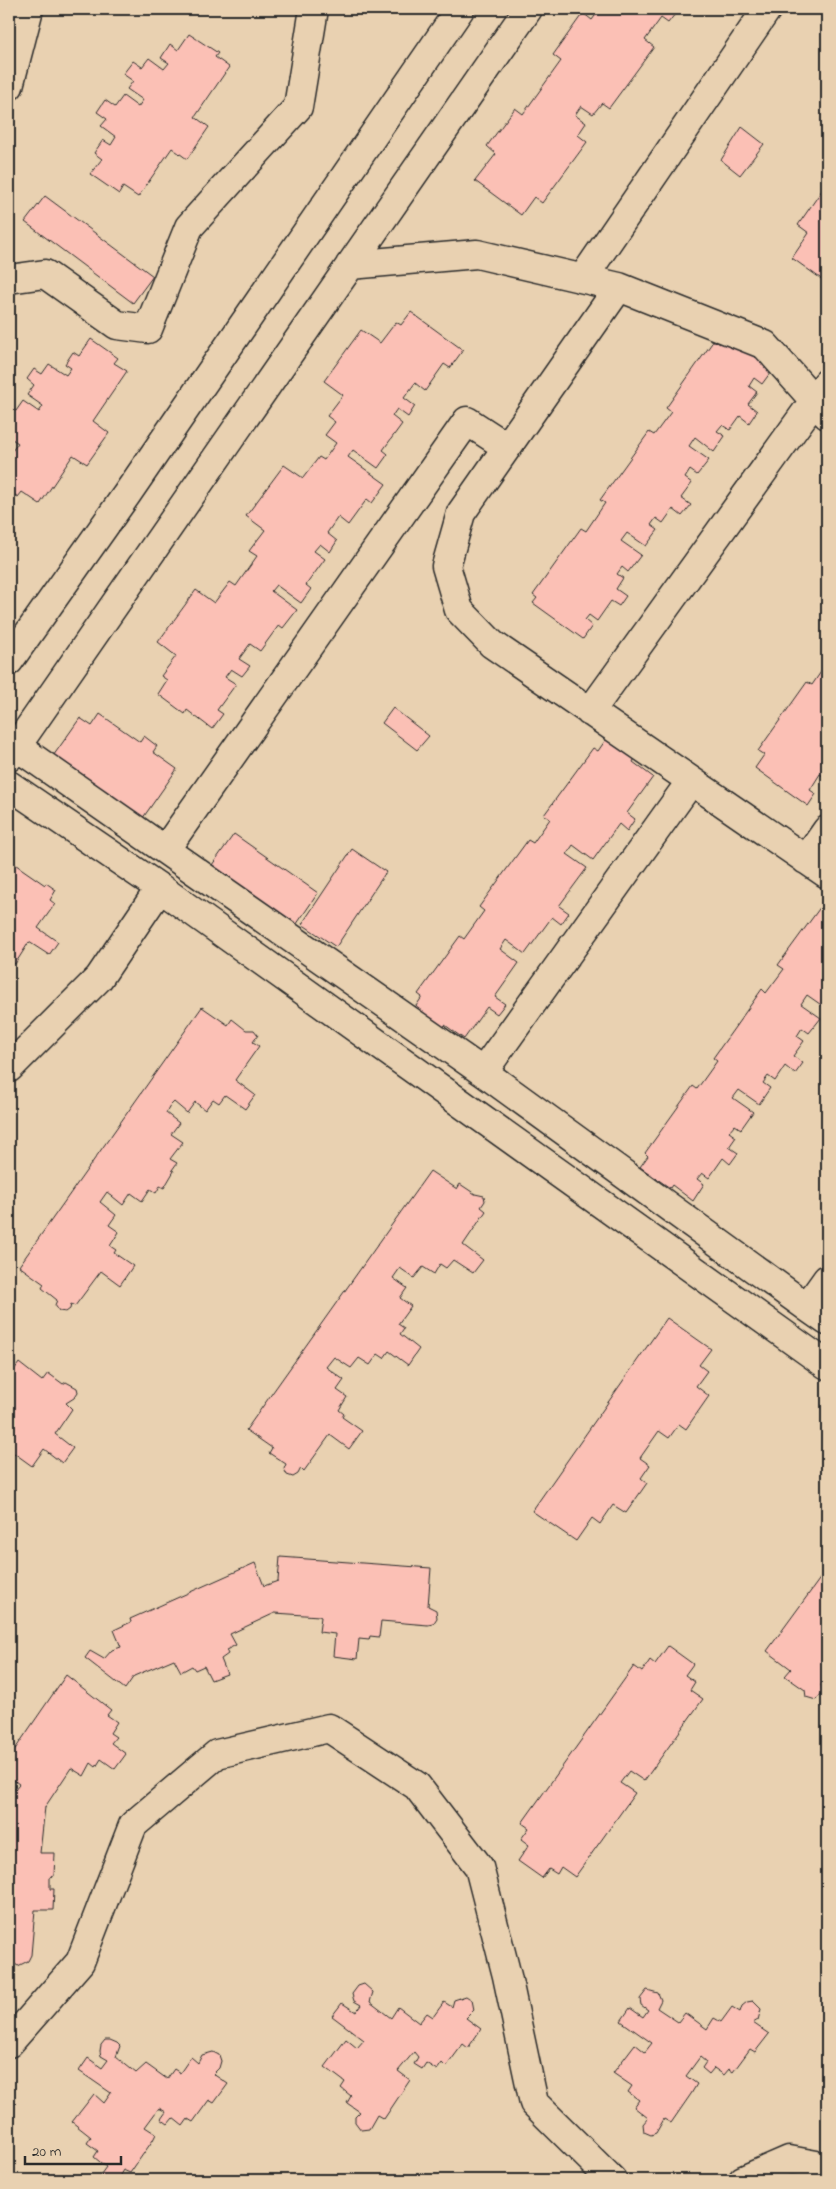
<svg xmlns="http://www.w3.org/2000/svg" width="836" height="2189" viewBox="0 0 836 2189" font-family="'Indie Flower',sans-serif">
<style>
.building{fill:#fbc0b5;stroke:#2b2b2b}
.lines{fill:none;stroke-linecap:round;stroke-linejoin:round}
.minor-casing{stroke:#2b2b2b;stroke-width:31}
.minor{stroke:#e9d1b1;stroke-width:28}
</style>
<rect width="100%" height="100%" fill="#e9d1b1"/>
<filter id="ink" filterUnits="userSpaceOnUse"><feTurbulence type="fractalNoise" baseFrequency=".02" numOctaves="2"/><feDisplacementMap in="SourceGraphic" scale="10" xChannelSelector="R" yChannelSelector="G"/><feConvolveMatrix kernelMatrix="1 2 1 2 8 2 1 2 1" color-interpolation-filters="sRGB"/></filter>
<g filter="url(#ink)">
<!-- building -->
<path class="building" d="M600,9h79l-11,14 -7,-5 -16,22 9,7 -45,61 -7,-5 -9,11 -12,-8 -6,9 11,8 -8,12 9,7 -45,61 -8,-6 -13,18 -46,-34 21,-27 -9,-8 28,-38 8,6 38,-53 -8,-6 30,-42 9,7z
M189,34l29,19 -3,4 14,10 -34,50 14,10 -22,32 -15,-11 -34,49 -15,-10 -4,7 -29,-20 12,-15 -8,-6 9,-13 8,5 5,-8 -15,-11 6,-7 -10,-7 8,-12 10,7 8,-11 15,11 5,-7 -16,-11 6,-8 -10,-7 10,-13 9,6 7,-9 15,11 5,-6 -8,-5 9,-14 8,6z
M742,127l22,17 -24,31 -19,-15z
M827,183v100l-35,-25 17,-25 -11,-8z
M45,196l108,80 -20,27 -108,-81z
M411,312l52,38 -13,18 -6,-4 -19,27 -10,-8 -11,15 11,8 -7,11 -11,-8 -5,7 10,8 -19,26 5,4 -10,14 -25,-18 -5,7 38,27 -14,19 -5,-4 -19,26 -10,-8 -11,16 10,8 -7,11 -10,-8 -6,7 11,8 -19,26 5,4 -10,14 -25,-18 -5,6 26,19 -14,18 -4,-3 -19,26 -10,-7 -11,15 11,7 -8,10 -11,-7 -6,8 11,7 -19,26 6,4 -11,15 -25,-19 -2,4 -27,-20 9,-14 -6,-4 15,-20 -18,-14 38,-52 18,13 16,-21 6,4 21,-30 -8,-5 16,-21 -19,-14 38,-51 19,13 16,-21 5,3 12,-17 -11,-8 10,-13 -8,-6 16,-21 -19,-14 37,-51 19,13 16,-21 5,3z
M726,335l47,34 -11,15 -8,-6 -5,8 8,6 -9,12 9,7 -8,12 -9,-7 -10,14 -8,-5 -5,6 8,5 -11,16 -19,-15 -6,9 20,14 -12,15 -7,-5 -5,8 7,5 -11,15 10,7 -9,11 -9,-7 -10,14 -7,-5 -5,7 7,5 -12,16 -19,-13 -6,8 20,14 -13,17 -6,-5 -5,7 6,4 -7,11 10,7 -7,10 -8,-5 -14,20 -8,-6 -4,5 7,6 -9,13 -50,-36 4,-5 -4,-3 48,-67 5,3 19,-28 -5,-3 49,-68 5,3 17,-23 -5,-4 48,-68 6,4z
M91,339l27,19 -4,5 13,8 -34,50 16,12 -22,31 -14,-9 -33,49 -18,-12 -4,5 -9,-6v-43l3,3 6,-8 -9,-6v-31l7,5 7,-10 16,11 4,-6 -16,-11 7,-10 -7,-6 7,-10 8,5 7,-10 17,11 5,-7 -6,-4 8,-12 6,4z
M827,663v116l-7,-5 -10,16 6,4 -8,12 -53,-38 9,-13 -6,-4 49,-69 5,3z
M393,708l36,28 -12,14 -35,-27z
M100,714l40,28 4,-6 13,10 -4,6 24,17 -37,53 -89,-63 29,-41 12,8z
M607,738l28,20 -2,4 20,15 -26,36 8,6 -8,12 -8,-7 -26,36 -20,-15 -6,9 20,14 -28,38 10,7 -8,11 -9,-7 -27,37 -19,-14 -6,9 19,14 -24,34 10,7 -8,10 -10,-7 -23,32 -19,-14 -3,4 -28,-20 8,-12 -4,-3 42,-58 4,3 20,-28 -5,-4 49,-67 5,3 17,-24 -6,-4 49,-67 5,3z
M234,834l84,59 -26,38 -85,-59z
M352,849l34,23 -50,75 -34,-23z
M9,860l36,25 1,-2 10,7 -6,10 5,4 -17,24 20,14 -9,13 -20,-13 -14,22 -6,-4z
M827,898v111l-20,-14 -6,9 20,14 -12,15 -7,-5 -5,8 7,5 -11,15 10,7 -8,11 -10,-8 -10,15 -7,-5 -5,7 7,5 -11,16 -20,-14 -6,8 20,14 -12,17 -6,-4 -6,7 7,5 -7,10 9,6 -8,11 -7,-6 -14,20 -7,-5 -5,6 7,5 -11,17 -21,-16 -2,3 -30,-21 8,-11 -3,-3 48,-67 4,3 20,-28 -4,-3 49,-69 4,4 18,-24 -6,-4z
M202,1007l26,18 4,-6 14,11h8l4,5 -5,7 6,4 -24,34 20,15 -10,14 -20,-14 -6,8 -6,-4 -8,11 -10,-8 -8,11 -13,-11 -4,4 -4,7 13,10 -8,11 12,8 -13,17 7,4 -5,7 2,1 -10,17 -4,-2 -4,7 -6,-4 -8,12 -11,-8 -8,12 -16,-13 -7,10 16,13 -7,10 10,7 -9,14 6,4 -2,3 19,13 -13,19 -19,-14 -26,35 -4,-2 -1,5 -4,3 -7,-1 -4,-6 2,-5 -15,-12 2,-4 -25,-18z
M430,1171l27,18 3,-5 15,10 9,2 1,5 -4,6 5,4 -23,34 20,15 -10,13 -20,-13 -7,8 -6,-4 -6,10 -11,-7 -9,11 -14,-10 -7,10 14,10 -7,10 11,8 -13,18 6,4 -4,6 19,15 -11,16 -19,-14 -5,7 -6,-4 -8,11 -11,-7 -8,10 -17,-11 -8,10 18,13 -7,10 10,7 -8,13 5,4 -2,3 20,14 -13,18 -19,-14 -26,36 -3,-3 -3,6 -5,3 -6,-2 -3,-6 2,-5 -17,-11 3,-5 -26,-18z
M667,1318l44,31 -12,16 8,6 -11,15 13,10 -23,33 -7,-5 -10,14 -10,-7 -19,27 10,7 -9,13 6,5 -21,30 -13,-8 -13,19 -8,-6 -16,23 -44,-30z
M19,1363l23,18 6,-8 15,11 3,-2 11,6 1,4 -4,6 -8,5 6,6 -17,25 18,14 -11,15 -18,-14 -12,17 -18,-13 -5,7v-83z
M280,1557l151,11 -3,38 8,4 1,8 -4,6 -5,1 -47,-4 -2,16 -9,-1 -1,4 -10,-1 -2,20 -24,-3 2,-22 -16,-2 2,-15 -2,-1 -44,-3 -45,21 6,11 -10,5 2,4 -7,5 6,15 -16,6 -7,-14 -9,4 -3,-4 -11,6 -7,-13 -40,17 -9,13 -40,-31 5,-7 14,8 8,-9 9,-3 -7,-17 17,-8 -1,-3 125,-56 9,23 14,-5z
M827,1569v116l-4,-3 -2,3 2,7 -7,8 -10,-3 -1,-7 -20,-14 6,-7 -24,-18z
M668,1646l25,18 -8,11 10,7 -5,8 13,9 -59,82 -15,-10 -9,12 15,10 -60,84 -14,-10 -4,7 -8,-5 -7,9 -24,-17 11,-16 -8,-6 8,-11 -7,-5 112,-157 8,6 8,-12 5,4z
M66,1675l45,35 -4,5 10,7 -7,11 6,4 -5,6 15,11 -11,15 -14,-10 -5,8 -5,-4 -7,13 -13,-8 -26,39 -5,46h15l-1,23 -4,1v12h4l-1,21h-18l-4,45 -3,6 -10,5 -8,-5 -1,-7v-151l4,-12 6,-7 -10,-7v-19z
M364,1984l9,8 -3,10 21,16 7,-11 21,16 8,-10 6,4 11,-15 8,5 2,-7 12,-4 6,4 2,10 -8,8 15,11 -13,19 -5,-4 -17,23 -4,-4 -5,7 -11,-7 -4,6 -8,-5 4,-7 -4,-5 -16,19 12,9 -26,39 -7,-4 -8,14 -8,1 -6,-8v-5l5,-5 -13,-9 4,-7 -10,-8 4,-6 -20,-15 21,-28 11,9 7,-8 -32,-24 10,-13 14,9 5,-7 -7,-4 -2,-7 6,-8z
M647,1990l11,3 3,7 -4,8 21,14 7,-9 22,16 7,-11 7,4 11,-15 8,5 2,-6 5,-4 6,-1 8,8 -3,11 -5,3 16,11 -14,18 -5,-3 -17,23 -4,-3 -5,6 -10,-7 -5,6 -7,-6 4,-6 -6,-5 -14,19 11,8 -6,10 -20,29 -7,-4 -8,14 -5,2 -7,-3 -1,-8 5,-6 -14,-11 5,-7 -11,-8 4,-6 -19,-13 22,-29 10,8 7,-9 -31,-22 9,-13 13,9 5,-7 -7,-5 -1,-6z
M105,2040h5l7,3 3,3 -4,11 20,16 10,-9 21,15 7,-10 6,4 11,-16 7,6 4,-8 11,-3 6,3 2,6 -2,7 -6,6 15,10 -14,19 -5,-3 -16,22 -5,-3 -5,7 -10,-8 -5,6 -7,-5 5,-7 -7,-4 -14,19 11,7 -3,6 -23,33 -7,-3 -6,10h-15l-1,-6 5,-7 -12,-10 4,-6 -11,-8 4,-6 -19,-15 22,-28 10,9 7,-10 -32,-22 9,-13 14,10 6,-8 -7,-4 -1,-5 1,-6z"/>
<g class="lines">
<!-- minor casing -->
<g class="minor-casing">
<path id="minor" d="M9,86l20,-77
M350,265l127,-11 142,33 146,58 62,70
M583,278l184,-269
M9,279l36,-5 72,51 31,4 41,-102 109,-120 16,-98
M619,287l-158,226 -15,53 13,44 33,34 335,230
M9,661l118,-167 333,-485
M590,712l237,-329
M16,746l467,326
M9,757l519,-748
M691,781l-208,291 324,235
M9,785l151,103 667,477
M165,850l302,-429 40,26
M806,860l21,-30
M9,1068l90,-90 61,-90
M827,1279l-20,28 20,14
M9,2043l71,-81 53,-137 84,-71 112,-26 88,58 62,81 28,109 27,127 78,77
M743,2180l46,-20 38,7"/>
</g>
<!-- minor -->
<use href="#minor" class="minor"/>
</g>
</g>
<!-- margin -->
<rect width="836" height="2189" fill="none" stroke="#e9d1b1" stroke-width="30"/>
<rect x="15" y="15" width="806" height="2159" fill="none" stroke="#2b2b2b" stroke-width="2" filter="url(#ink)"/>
<!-- scale -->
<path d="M25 2156v8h96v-8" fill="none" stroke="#2b2b2b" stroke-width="2.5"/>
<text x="32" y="2156" font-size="15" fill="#2b2b2b" stroke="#e9d1b1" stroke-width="4" paint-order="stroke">20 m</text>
</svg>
